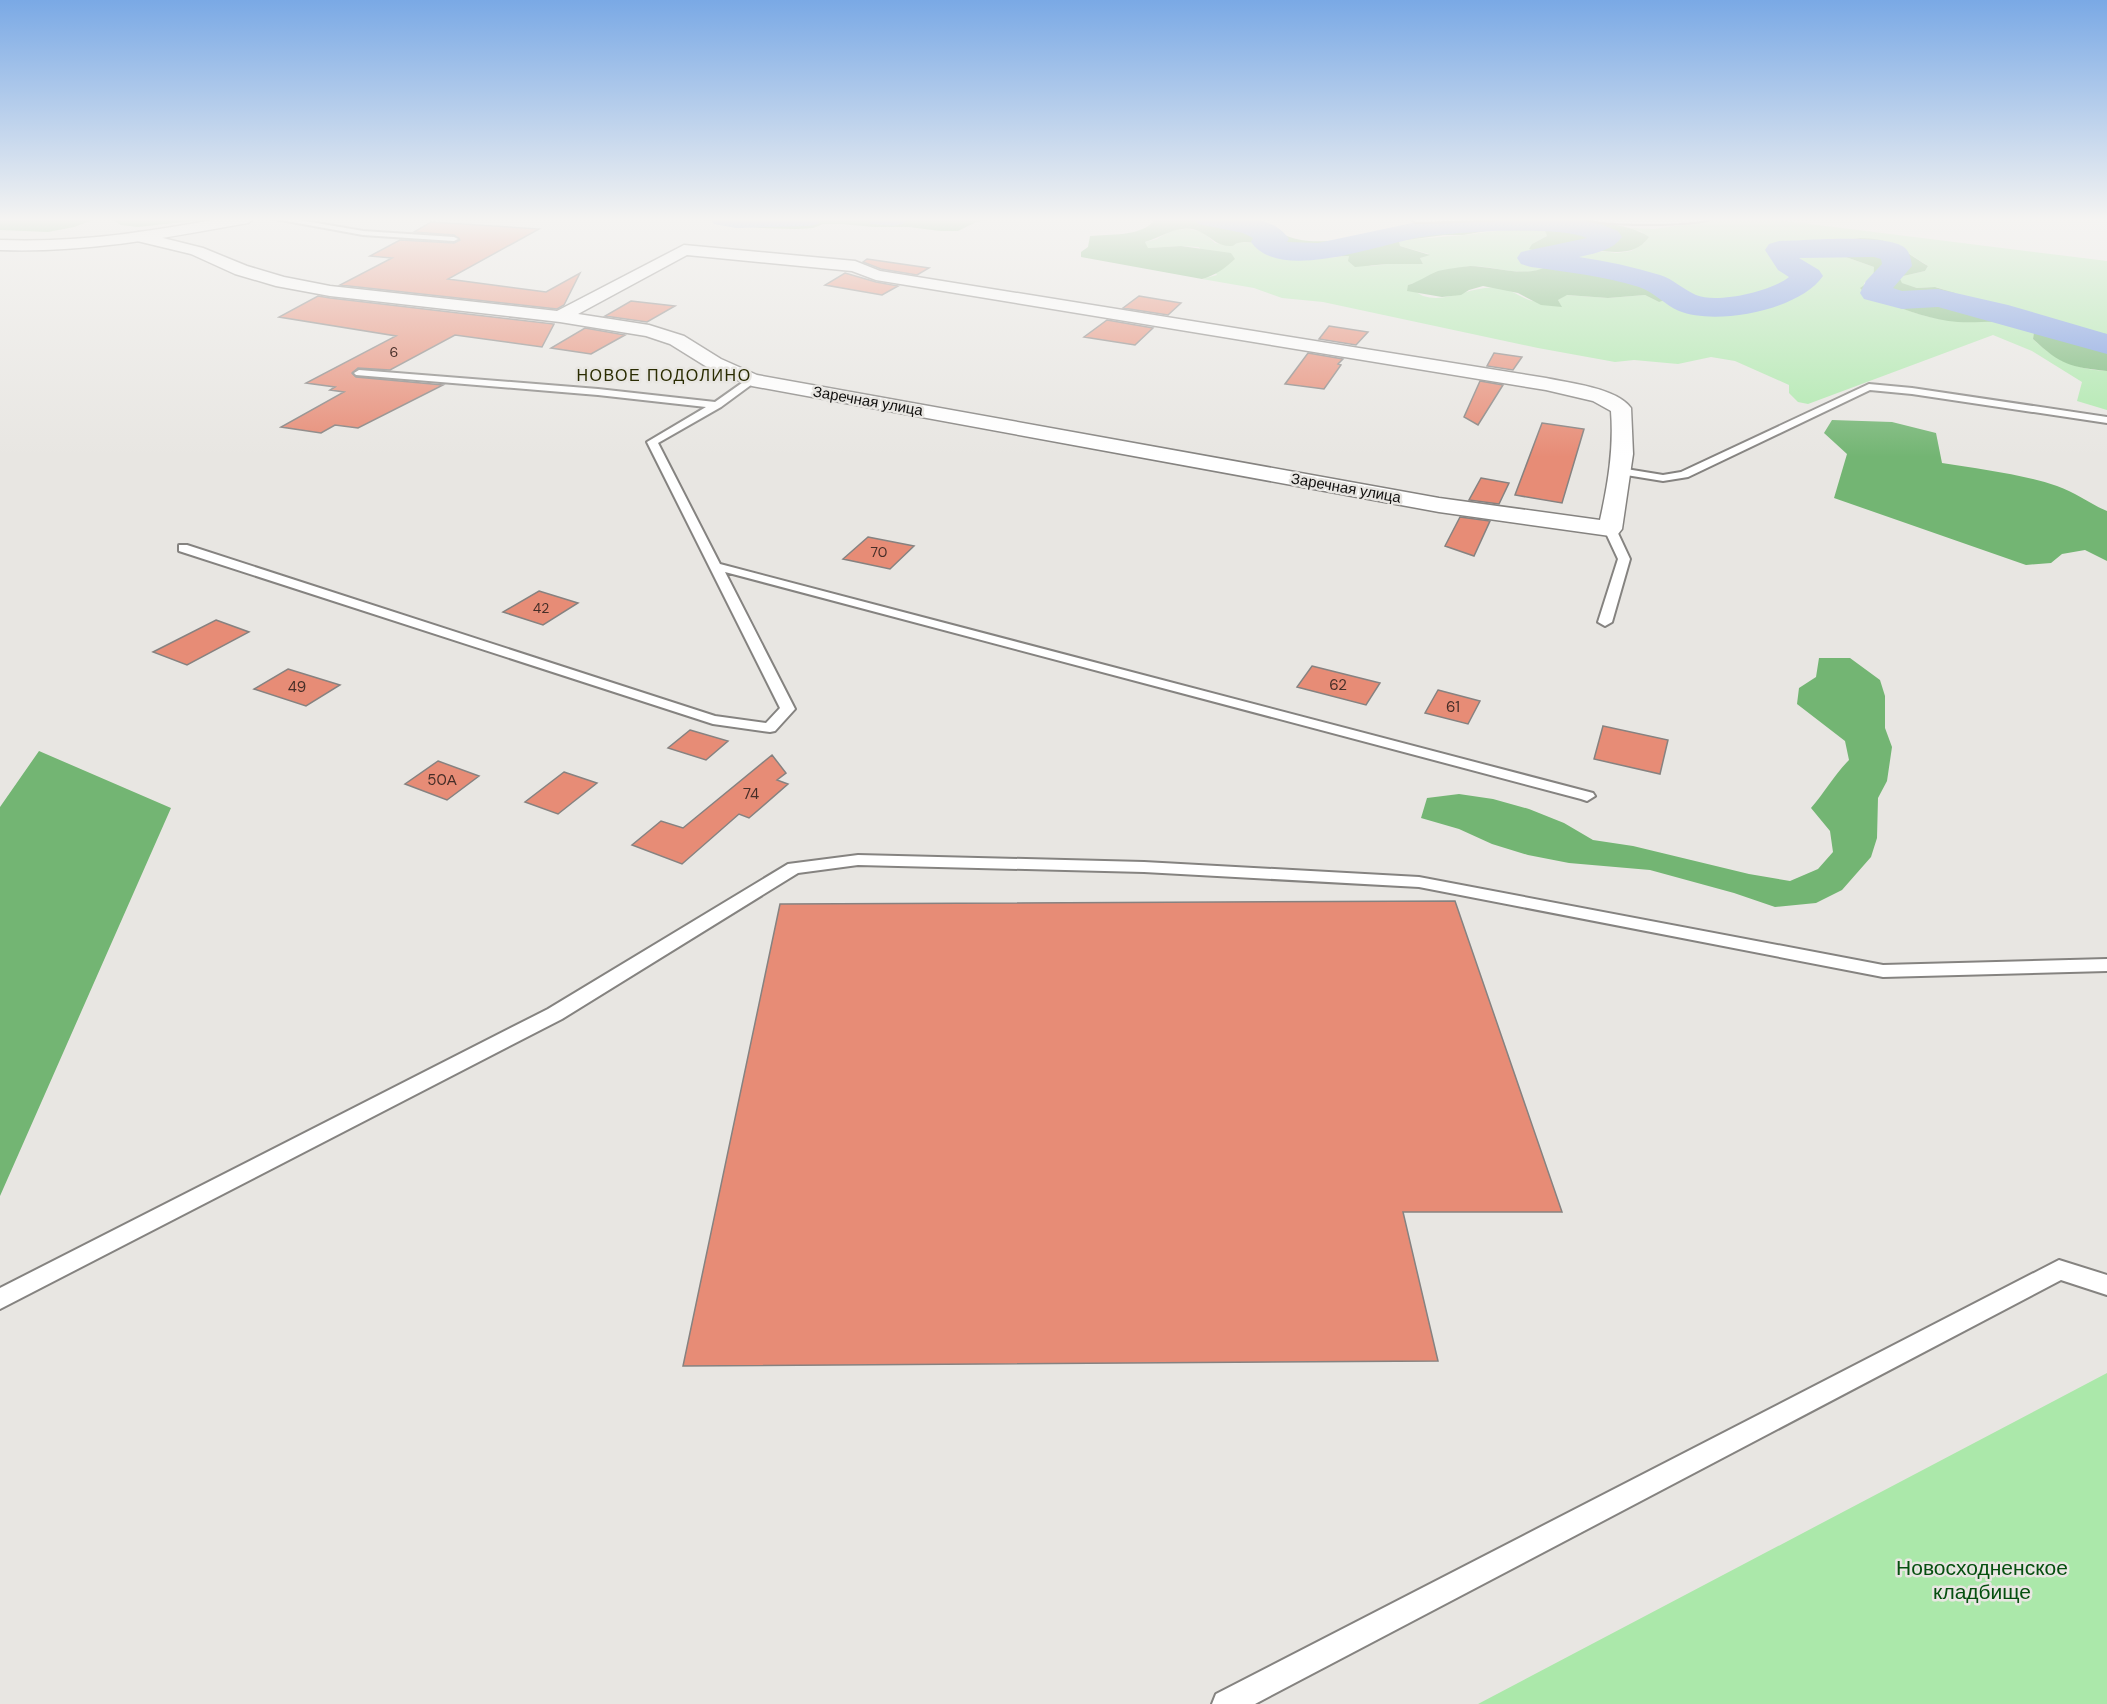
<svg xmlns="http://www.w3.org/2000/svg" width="2107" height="1704" viewBox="0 0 2107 1704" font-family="'DM Sans',sans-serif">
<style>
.green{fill:#abe8aa;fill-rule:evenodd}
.forest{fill:#73b573}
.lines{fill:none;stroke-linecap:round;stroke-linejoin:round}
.river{fill:#7598e1;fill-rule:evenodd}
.building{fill:#e78c76;stroke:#868280;stroke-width:1.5}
.lane-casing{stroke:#858380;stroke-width:4}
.street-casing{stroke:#858380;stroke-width:3}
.secondary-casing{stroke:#858380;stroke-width:3}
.lane{fill:#fff;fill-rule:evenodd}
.street{fill:#fff;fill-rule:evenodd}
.secondary{fill:#fff;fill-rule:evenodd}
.labels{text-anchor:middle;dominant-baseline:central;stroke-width:5;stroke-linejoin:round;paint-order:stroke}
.far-number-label{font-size:14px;fill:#462e28}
.far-street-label{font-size:15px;fill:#100f0e;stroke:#e8e6e2}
.number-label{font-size:15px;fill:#462e28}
.far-neighbourhood-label{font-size:16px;letter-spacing:1.5px;fill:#2a2c02;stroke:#e8e6e2}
.near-park-label{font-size:21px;fill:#054f0f;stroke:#e8e6e2}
</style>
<rect width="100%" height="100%" fill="#e8e6e2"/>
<!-- green -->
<path class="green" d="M1761,218l346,43v73l-41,-7 -39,-13 -64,-14 -9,-7 -18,-6 -19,1 -16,-5 -2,-6 26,-6 3,-5 -26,-17 -42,-11 -26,5 9,13 31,11 -1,12 -9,4 1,11c24,9 45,19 70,24 33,7 70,-5 99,14l-1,7c23,22 42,30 74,32v39l-30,-9 5,-19 -50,-31 -39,-16 -185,69 -10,-2 -9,-9v-8l-54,-24 -24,-4 -33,7 -44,-4 -19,2 -77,-14 -215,-46 -41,-4 -28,-10 -52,-9 15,-4 -18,-28 -18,-1 -34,2 -2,-6 12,-3 14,-9 17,-1 15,3 12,11 16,3 9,-4 18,1 7,11 49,5 35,-3 22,10 16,-2h36l-3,-6 9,-4 -29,-8 -1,-5c22,-3 44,-4 66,-6 29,-4 50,-7 80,-4l2,5 -15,8 20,10 27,-5 38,4 14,-2 14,-9 -3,-10 -12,-4 25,1 65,-10zM1555,260c25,3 52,5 76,13 13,4 20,13 34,18l-6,11 -14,-7 -37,3 -42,-3 -8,5 3,6c-10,-2 -21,-3 -32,-6 -10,-4 -18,-10 -29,-12 -28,-4 -51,16 -77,8 -5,-2 -11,-8 -15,-11 19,-6 44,-17 62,-19 26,-1 65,17 85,-6z
M2107,1373v331h-629z"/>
<!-- forest -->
<path class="forest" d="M0,218h219l-81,9 -17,-2 -10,-6 -13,-1 -24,9 -26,5 -48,-2z
M690,218h315l-29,4 -18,9h-18l-31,-4h-35l-32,-3h-19l-10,4 -18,1 -35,-1z
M1151,218c30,0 75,-5 104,2 11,3 18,9 28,14 13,7 30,8 45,7 25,0 50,-11 75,-15 29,-5 57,-3 86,-4 9,0 18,-3 27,-4 27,-3 112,2 133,19 -17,24 -46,12 -70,12 -9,0 -18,5 -27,5 -8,0 -16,-3 -23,-5l3,-5 15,-8 -2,-5 -53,-1 -29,5h-19l-45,6 1,5 30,9 -10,3 3,6h-36l-32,3 -7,-6 1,-5c-29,1 -55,3 -84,-2l-2,-6 -5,-5c-6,0 -14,-2 -20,0 -5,1 -2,3 -8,3 -12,0 -17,-7 -26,-12 -20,-14 -40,2 -59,8l3,6 33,-2 50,7 4,6c-11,10 -19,16 -33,20l-121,-22v-5l7,-5 2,-11c20,-2 49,1 64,-15z
M1860,238c36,1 39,11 68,28l-3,5 -26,6 3,6 15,5 18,-1 20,6 8,7 64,14 39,13 41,7v37c-37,-4 -46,-6 -74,-32l1,-7c-24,-16 -49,-8 -76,-10 -26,-2 -51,-11 -75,-21 -9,-5 -16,-5 -23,-13l13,-9 1,-12 -31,-11 -9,-14z
M1554,260l78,13 13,6 5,6 15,6 6,7 -12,4 -14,-7 -37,3 -41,-3 -9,5 4,7 -21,-2 -23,-12 -35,-7 -14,4 -8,5 -19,2 -35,-6 1,-6c11,-3 19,-10 30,-14 9,-2 22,-4 32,-5 25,0 66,16 84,-6z
M1832,420l60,2 44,11 6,30c38,6 79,11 115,23 18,6 33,18 50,25v50l-22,-11 -23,4 -11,9 -25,2 -192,-67 13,-44 -23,-21z
M1819,658h31l30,22 5,16v32l7,19 -5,34 -9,17 -1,40 -6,19 -29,33 -26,13 -41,4 -41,-14 -84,-23 -81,-7 -41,-8 -36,-11 -33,-15 -38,-11 6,-20 32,-4 34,5 36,10 35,14 29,17 40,6 116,28 41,7 28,-12 15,-17 -3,-21 -19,-23c14,-16 23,-33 38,-48l-4,-19 -48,-37 2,-16 17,-11z
M39,751l132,57 -171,388v-389z"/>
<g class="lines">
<!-- river -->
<path class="river" d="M710,218h112l-4,6 -9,2 -73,2 -22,-4z
M867,218h40l-4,6 -9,2 -23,-2z
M1194,218c30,0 75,-8 95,21l-2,3 31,1 99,-21 45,-4h115l26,7 15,6 4,6c-10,14 -27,16 -43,20 28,4 55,10 81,18 13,4 24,15 36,20 21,9 76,-4 93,-18l-11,-7 -13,-20 4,-6 10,-3c26,0 108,-8 126,7 5,4 6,12 7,18l-19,22 9,3 36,-2 70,16 99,29v20l-169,-47 -36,2 -38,-10 -4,-6 6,-12 16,-17 -1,-5 -7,-2 -75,1 20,12 4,6c-23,34 -107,50 -144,35 -14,-6 -25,-19 -40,-24 -35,-11 -72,-15 -108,-20l-10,-3 -4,-6 4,-6 66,-14c-32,-13 -129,-6 -165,-1 -40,6 -142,47 -171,5l2,-4 -10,-5 -45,-9z"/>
</g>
<!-- building -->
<path class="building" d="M431,222l108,7 -91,50 98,13 34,-19 -16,32 -7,4 -217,-24 52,-27 -22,-2 30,-16 54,3 6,-3 -6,-5 -40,-3z
M867,259l62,9 -12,7 -36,-6 -18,-7z
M845,273l31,9 22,4 -16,9 -57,-10z
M318,296l12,2 224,26 -12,23 -87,-12 -65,35 -32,-2 -6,5 4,4 87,8 -85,43 -23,-3 -14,8 -40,-6 63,-35 -14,-2 5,-3 -29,-4 90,-47 -117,-19z
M1139,296l42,7 -13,12 -45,-7z
M631,301l44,5 -28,16 -42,-6z
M1107,320l46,8 -18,17 -51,-8z
M1329,326l39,6 -12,13 -37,-6z
M585,328l40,7 -34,19 -40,-6z
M1308,353l35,6 -5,5 3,1 -17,24 -39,-5z
M1494,353l28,4 -9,13 -26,-4z
M1480,381l23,4 -25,40 -14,-8z
M1542,423l42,6 -22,74 -47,-8z
M1481,478l28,5 -10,21 -30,-4z
M1460,517l30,4 -16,35 -29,-10z
M868,537l46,9 -24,23 -47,-10z
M539,591l39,12 -35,22 -40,-13z
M216,620l33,12 -62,33 -34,-13z
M1312,666l68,17 -14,22 -69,-18z
M288,669l52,16 -34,21 -52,-17z
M1438,690l42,11 -12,23 -43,-11z
M1603,726l65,14 -8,34 -66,-15z
M690,730l38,11 -22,19 -38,-12z
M772,755l14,18 -9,7 11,4 -39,34 -10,-4 -57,50 -50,-19 29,-24 22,7z
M438,761l41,15 -32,24 -42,-16z
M564,772l33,11 -39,31 -33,-12z
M1455,901l107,311h-159l35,149 -755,5 97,-462z"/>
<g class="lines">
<!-- lane casing -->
<g class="lane-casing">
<path id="lane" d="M270,218h18l75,13 91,6 4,2 -4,2 -91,-6z
M1414,218h83l-4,2 -77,2 -4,-2z
M1584,218h128c-15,8 -113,8 -128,0z
M359,370l239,19 117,13 34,-24h6v4l-34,25 -63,36 62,121 873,229 2,3 -8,5 -6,-2 -856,-227 70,137 -20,22 -5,1 -57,-8 -534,-173v-6h8l528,171 51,7 14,-15 -133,-266 59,-35 -108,-12 -242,-20 -2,-2z
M1869,384l43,4 195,29v6l-195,-29 -42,-4 -182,87 -25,4 -43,-7 -6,-3 6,-3 43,7 18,-3z
M1610,525l6,4 14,30 -18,63 -7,4 -7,-4 20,-63 -14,-30z
M858,855l286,7 275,15 464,88 224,-6v12l-224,6 -464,-90 -275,-15 -286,-7 -60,8 -236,146 -562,290v-21l548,-279 240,-145z
M2059,1260l48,15v20l-46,-15 -806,424h-43l4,-10z"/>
</g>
<!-- street casing -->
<g class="street-casing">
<path id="street" d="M139,232l64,16 44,18 37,11 46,9 227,25 127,-66 171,16 25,10 666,107c23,5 71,10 85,30l2,46 -11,75 -4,5 -8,2 -171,-24 -687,-126 -45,-19 -37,-23 -24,-8 -86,-14 -230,-26 -54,-10 -41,-12 -44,-20 -58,-14 -2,-3 2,-3zM687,255l165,16 24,9 670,110 47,11 18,10c3,37 -3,73 -11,109l-161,-22 -682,-123 -36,-16 -37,-23 -35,-11 -71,-11z"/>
</g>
<!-- secondary casing -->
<g class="secondary-casing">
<path id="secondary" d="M223,218h32l-7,5c-83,15 -164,30 -248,27v-10c76,3 149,-8 223,-22z"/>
</g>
<!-- lane -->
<use href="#lane" class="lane"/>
<!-- street -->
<use href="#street" class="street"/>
<!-- secondary -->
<use href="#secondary" class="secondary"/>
</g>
<!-- sky -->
<linearGradient id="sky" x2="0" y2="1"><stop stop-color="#7aa9e5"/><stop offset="0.48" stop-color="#f5f4f2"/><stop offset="1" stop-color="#f5f4f2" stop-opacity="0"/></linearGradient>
<rect width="2107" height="457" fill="url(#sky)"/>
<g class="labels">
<!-- far-number labels -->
<g class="far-number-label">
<text x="394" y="352">6</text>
<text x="879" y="552">70</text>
<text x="541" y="608">42</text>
</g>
<!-- far-street labels -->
<g class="far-street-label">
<text transform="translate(868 401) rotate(10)">Заречная улица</text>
<text transform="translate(1346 488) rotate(10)">Заречная улица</text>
</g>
<!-- number labels -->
<g class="number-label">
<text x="1338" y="685">62</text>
<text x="297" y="687">49</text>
<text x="1453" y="707">61</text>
<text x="442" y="780">50А</text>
<text x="751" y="794">74</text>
</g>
<!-- far-neighbourhood labels -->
<g class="far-neighbourhood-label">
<text x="664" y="375">НОВОЕ ПОДОЛИНО</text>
</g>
<!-- near-park labels -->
<g class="near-park-label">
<text x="1982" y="1568">Новосходненское<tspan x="1982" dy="24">кладбище</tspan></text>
</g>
</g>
</svg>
